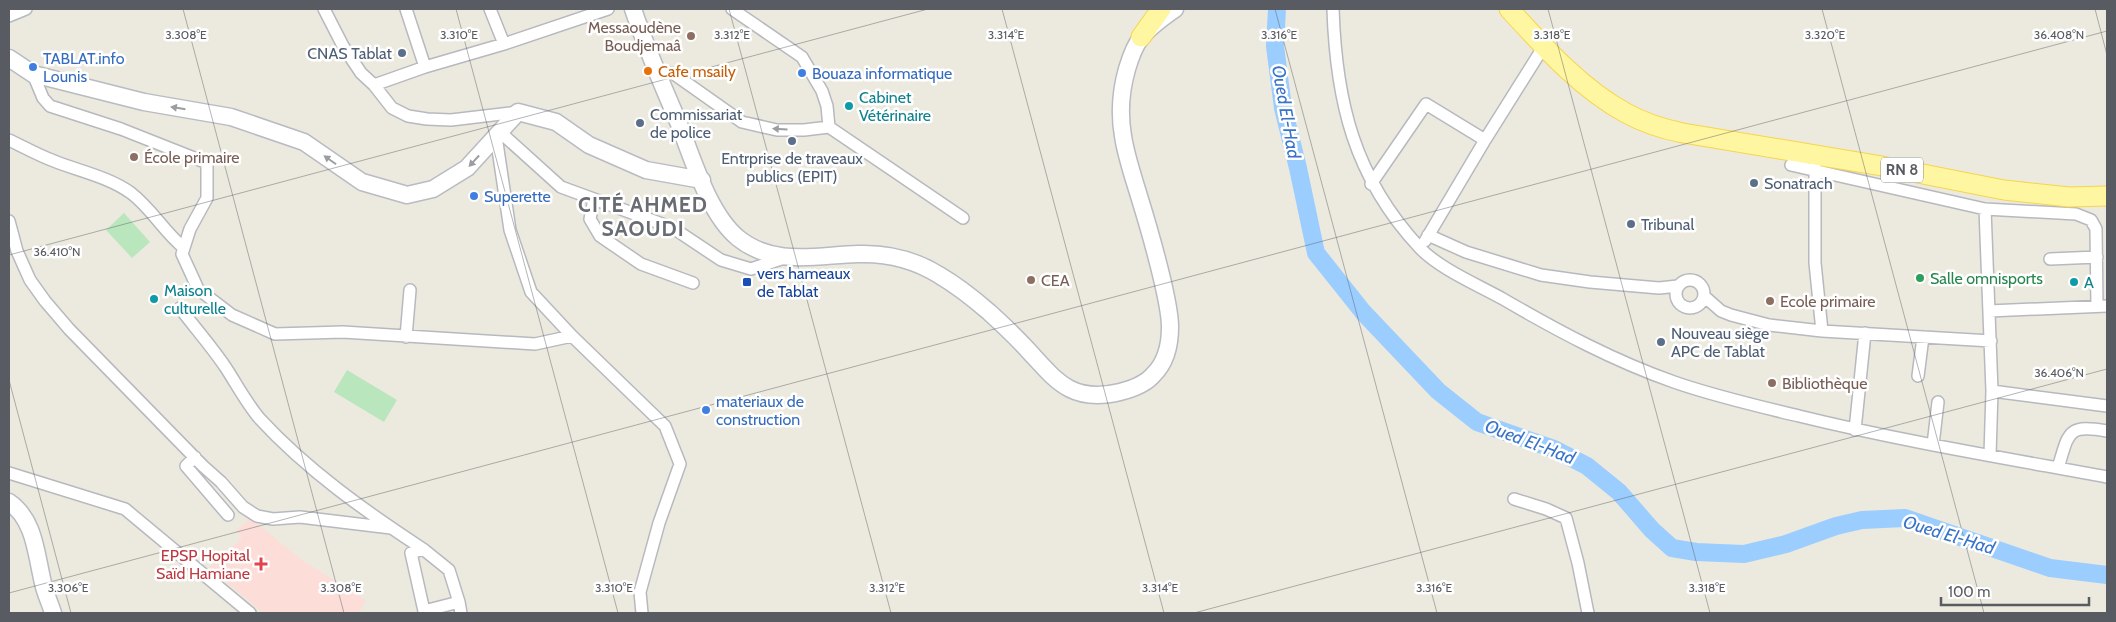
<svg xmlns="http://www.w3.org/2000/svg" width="2116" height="622" viewBox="0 0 2116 622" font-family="Cabin,sans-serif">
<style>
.medical{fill:#fcddd8}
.green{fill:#b9e6bc}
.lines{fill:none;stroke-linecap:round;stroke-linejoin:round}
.river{stroke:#9ccdff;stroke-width:18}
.street-casing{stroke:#b7b9bf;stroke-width:14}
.secondary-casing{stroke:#b8bbc2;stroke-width:19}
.primary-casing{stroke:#f8d44b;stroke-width:21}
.street{stroke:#fff;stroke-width:11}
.secondary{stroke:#fff;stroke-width:16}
.primary{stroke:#fff6a1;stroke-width:19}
.oneway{fill:#9b9da0}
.ticks{fill:none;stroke:#585b61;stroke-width:1;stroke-opacity:0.45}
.education-dot{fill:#8d6e63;stroke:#fff;stroke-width:2}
.service-dot{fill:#5c6f8a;stroke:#fff;stroke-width:2}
.shop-dot{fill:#3f7fe0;stroke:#fff;stroke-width:2}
.food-dot{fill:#e8710a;stroke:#fff;stroke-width:2}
.culture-dot{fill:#0f9aa8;stroke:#fff;stroke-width:2}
.leisure-dot{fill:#2e9e5b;stroke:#fff;stroke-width:2}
.transit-dot{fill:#1a4fb4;stroke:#fff;stroke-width:2}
.health-dot{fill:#e0444e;stroke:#fff;stroke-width:2}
.labels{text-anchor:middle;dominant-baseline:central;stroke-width:5;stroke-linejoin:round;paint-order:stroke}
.shield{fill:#fff;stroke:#8a8c90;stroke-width:1}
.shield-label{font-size:15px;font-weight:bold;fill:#585b61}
.education-label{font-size:16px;fill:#785e54;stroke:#fff;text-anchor:start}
.service-label{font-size:16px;fill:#4e5e75;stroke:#fff;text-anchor:start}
.shop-label{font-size:16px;fill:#366cbe;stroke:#fff;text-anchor:start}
.food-label{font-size:16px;fill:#c56008;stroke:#fff;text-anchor:start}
.culture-label{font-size:16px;fill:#0d838f;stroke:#fff;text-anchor:start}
.transit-label{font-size:16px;fill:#164399;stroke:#fff;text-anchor:start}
.leisure-label{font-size:16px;fill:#27864d;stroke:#fff;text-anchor:start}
.health-label{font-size:16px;fill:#be3a42;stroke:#fff;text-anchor:end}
.water-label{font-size:18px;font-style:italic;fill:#3974c8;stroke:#fff}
.district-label{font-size:21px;font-weight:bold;letter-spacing:1px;fill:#696d73;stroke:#fff}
.ticks-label{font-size:12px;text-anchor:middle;fill:#585b61;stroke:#fff;stroke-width:5;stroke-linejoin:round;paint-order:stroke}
</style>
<rect width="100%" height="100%" fill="#eceade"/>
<!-- medical -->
<path class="medical" d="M250,518l52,42 64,40 -7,13h-96l-54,-45 33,-30 -6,-7z"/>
<!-- green -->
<path class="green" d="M124,213l26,29 -18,16 -26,-28z
M347,370l50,30 -13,22 -50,-30z"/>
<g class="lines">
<!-- river -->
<path class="river" d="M1277,9l-2,37 8,62 15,60 18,85 47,59 75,79 39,31 77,27 33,17 32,26 33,38 20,18 24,4 48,2 42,-10 50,-18 26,-6 43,-2 145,50 57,7"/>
<!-- street casing -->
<g class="street-casing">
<path id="street" d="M324,9l19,37 18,27 13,12 18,23 16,8 19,3 24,1 67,-8
M406,9l19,58
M490,9l14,35
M732,9l70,48 20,34 5,15 2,21
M1333,9c3,92 21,168 86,238 19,21 59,38 84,52 55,32 111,62 171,83 40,14 83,24 125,34 102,25 205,42 308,61
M9,16l17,-7
M655,69l19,5 68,48 35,8h27l25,-3 134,91
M33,74l10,24 7,8 71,23 86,34v35l-17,31 -8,25 16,35 34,26 43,19 68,-2 192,12 37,-8 -41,-44 -21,-62 -14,-94
M374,85l51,-18 79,-23 104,-35
M500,132l61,55 112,41 48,32 30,9 33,-11
M9,140c15,7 29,15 45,21 25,10 55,16 77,32 21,16 33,39 53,55
M1815,163v100l7,68
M1791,165l194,44 91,5 15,6 5,9 1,77
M1371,184l55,-80 59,36
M594,199l-4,20 10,17 41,28 52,19
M1985,209l7,182 -2,64
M9,221l8,30 13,29 15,21 24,28 134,137 18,16 22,25 14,9 16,3 27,-2 91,11
M1428,235l38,17 75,23 49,7 69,6 19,-2
M1425,241l60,-101 59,-94
M2050,259l47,-2
M1676 294a14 14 0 1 1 28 0a14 14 0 1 1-28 0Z
M1704,296l17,15 10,4 38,10 53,6 169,10
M180,308c15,20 32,39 46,60 11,17 21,36 34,51 47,51 105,92 163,130l-12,4 13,58 35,-9 2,11
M1989,311l118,-5
M572,336l93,90 15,38 -21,59 -19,69 2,21
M406,337l4,-47
M1918,376l5,-39
M1992,391l115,15
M1855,430l10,-97
M1933,445l5,-43
M195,457l-9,9 42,49
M2058,468c11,-36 9,-44 49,-37
M9,473l116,36 125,104
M1514,499l32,10 20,9 12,45 10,50
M423,549l26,21 10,32"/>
</g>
<!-- secondary casing -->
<g class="secondary-casing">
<path id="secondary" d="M633,9c13,39 30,77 46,115 14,36 30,90 59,114 36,29 79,17 120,16 28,-1 57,6 81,21 17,10 35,24 50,37 12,11 25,23 36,35 30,32 45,57 95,45 12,-3 26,-8 34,-18 12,-12 16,-30 16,-47 0,-14 -4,-30 -7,-44 -7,-30 -15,-58 -24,-87 -6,-20 -13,-40 -16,-60 -4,-23 -2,-46 4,-67 3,-10 7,-23 14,-31 8,-11 23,-21 34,-29
M9,58l24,16 111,28 87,15 73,25 58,40 45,13 26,-6 34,-21 51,-56 38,10 33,23 57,25 56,10
M9,502c26,18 27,52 34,81 2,10 7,20 10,30"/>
</g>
<!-- primary casing -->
<g class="primary-casing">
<path id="primary" d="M1509,9c34,37 72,80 117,104 18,10 37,16 57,20l199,33 122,24 65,7 38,-1
M1141,37l20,-28"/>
</g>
<!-- street -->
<use href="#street" class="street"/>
<!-- secondary -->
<use href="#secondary" class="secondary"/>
<!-- primary -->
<use href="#primary" class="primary"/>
</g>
<!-- one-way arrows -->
<defs><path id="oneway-solid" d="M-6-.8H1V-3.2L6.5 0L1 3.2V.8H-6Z" transform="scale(1.25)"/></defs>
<g class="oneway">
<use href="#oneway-solid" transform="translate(178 108) rotate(-171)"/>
<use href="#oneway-solid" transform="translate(780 129) rotate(-176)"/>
<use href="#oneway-solid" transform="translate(330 160) rotate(-145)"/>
<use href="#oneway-solid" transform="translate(474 161) rotate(133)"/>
</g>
<!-- ticks -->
<path class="ticks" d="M183,9l161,604M456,9l162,604M729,9l162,604M1002,9l162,604M1275,9l162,604M1548,9l162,604M1822,9l162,604M2095,9l12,46M9,255l919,-246M9,380l62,233M9,593l2098,-562M1194,613l913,-244"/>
<!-- markers -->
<g class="education-dot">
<circle cx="691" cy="36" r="5"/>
<circle cx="134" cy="157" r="5"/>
<circle cx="1031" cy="280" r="5"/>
<circle cx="1770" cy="301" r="5"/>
<circle cx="1772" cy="383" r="5"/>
</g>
<g class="service-dot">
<circle cx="402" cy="53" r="5"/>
<circle cx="640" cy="123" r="5"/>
<circle cx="792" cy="141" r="5"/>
<circle cx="1754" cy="183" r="5"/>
<circle cx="1631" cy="224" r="5"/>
<circle cx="1661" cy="342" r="5"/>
</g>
<g class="shop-dot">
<circle cx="33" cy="67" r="5"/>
<circle cx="802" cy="73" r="5"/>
<circle cx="474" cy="196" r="5"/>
<circle cx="706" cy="410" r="5"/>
</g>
<circle class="food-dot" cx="648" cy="71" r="5"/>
<g class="culture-dot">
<circle cx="849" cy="106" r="5"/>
<circle cx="2074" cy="282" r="5"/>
<circle cx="154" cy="299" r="5"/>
</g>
<circle class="leisure-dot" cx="1920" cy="278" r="5"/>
<rect class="transit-dot" x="742" y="277" width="10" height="10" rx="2.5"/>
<path class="health-dot" d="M258.5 556.5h5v5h5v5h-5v5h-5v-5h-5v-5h5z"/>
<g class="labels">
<!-- shield labels -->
<rect class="shield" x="1881" y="157.5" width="42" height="25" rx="4"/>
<g class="shield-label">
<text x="1902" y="170">RN 8</text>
</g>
<!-- education labels -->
<g class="education-label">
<text x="681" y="27" text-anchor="end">Messaoudène<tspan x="681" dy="18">Boudjemaâ</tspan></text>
<text x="144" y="157">École primaire</text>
<text x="1041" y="280">CEA</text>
<text x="1780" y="301">Ecole primaire</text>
<text x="1782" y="383">Bibliothèque</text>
</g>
<!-- service labels -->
<g class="service-label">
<text x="392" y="53" text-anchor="end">CNAS Tablat</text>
<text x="650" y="114">Commissariat<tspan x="650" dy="18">de police</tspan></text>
<text x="792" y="158" text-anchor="middle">Entrprise de traveaux<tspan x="792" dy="18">publics (EPIT)</tspan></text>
<text x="1764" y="183">Sonatrach</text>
<text x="1641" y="224">Tribunal</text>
<text x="1671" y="333">Nouveau siège<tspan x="1671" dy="18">APC de Tablat</tspan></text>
</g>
<!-- shop labels -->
<g class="shop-label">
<text x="43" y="58">TABLAT.info<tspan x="43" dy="18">Lounis</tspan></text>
<text x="812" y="73">Bouaza informatique</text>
<text x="484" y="196">Superette</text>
<text x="716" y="401">materiaux de<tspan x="716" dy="18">construction</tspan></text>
</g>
<!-- food labels -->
<g class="food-label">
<text x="658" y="71">Cafe msaily</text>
</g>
<!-- culture labels -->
<g class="culture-label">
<text x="859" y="97">Cabinet<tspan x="859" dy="18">Vétérinaire</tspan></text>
<text x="2084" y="282">A</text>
<text x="164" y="290">Maison<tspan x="164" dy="18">culturelle</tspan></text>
</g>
<!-- transit labels -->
<g class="transit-label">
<text x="757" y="273">vers hameaux<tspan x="757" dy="18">de Tablat</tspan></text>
</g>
<!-- leisure labels -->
<g class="leisure-label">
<text x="1930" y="278">Salle omnisports</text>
</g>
<!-- health labels -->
<g class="health-label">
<text x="250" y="555">EPSP Hopital<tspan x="250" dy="18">Saïd Hamiane</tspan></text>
</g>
<!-- water labels -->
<g class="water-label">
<text transform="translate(1286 112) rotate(80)">Oued El-Had</text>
<text transform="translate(1530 442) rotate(21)">Oued El-Had</text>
<text transform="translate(1949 535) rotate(17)">Oued El-Had</text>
</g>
<!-- district labels -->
<g class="district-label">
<text x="643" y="204">CITÉ AHMED<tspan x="643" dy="24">SAOUDI</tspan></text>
</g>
</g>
<g class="ticks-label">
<text x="2059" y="39">36.408°N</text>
<text x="186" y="39">3.308°E</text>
<text x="459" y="39">3.310°E</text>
<text x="732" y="39">3.312°E</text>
<text x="1006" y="39">3.314°E</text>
<text x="1279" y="39">3.316°E</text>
<text x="1552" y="39">3.318°E</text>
<text x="1825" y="39">3.320°E</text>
<text x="57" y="256">36.410°N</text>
<text x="2059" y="377">36.406°N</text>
<text x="68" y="592">3.306°E</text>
<text x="341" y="592">3.308°E</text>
<text x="614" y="592">3.310°E</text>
<text x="887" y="592">3.312°E</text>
<text x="1160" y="592">3.314°E</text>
<text x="1434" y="592">3.316°E</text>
<text x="1707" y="592">3.318°E</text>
</g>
<!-- border -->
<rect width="2116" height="622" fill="none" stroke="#585b61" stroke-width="20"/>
<!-- scale -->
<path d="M1941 597v8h148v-8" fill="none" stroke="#585b61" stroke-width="2.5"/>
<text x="1948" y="597" font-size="15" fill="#585b61" stroke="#ffffff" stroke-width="4" paint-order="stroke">100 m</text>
</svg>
